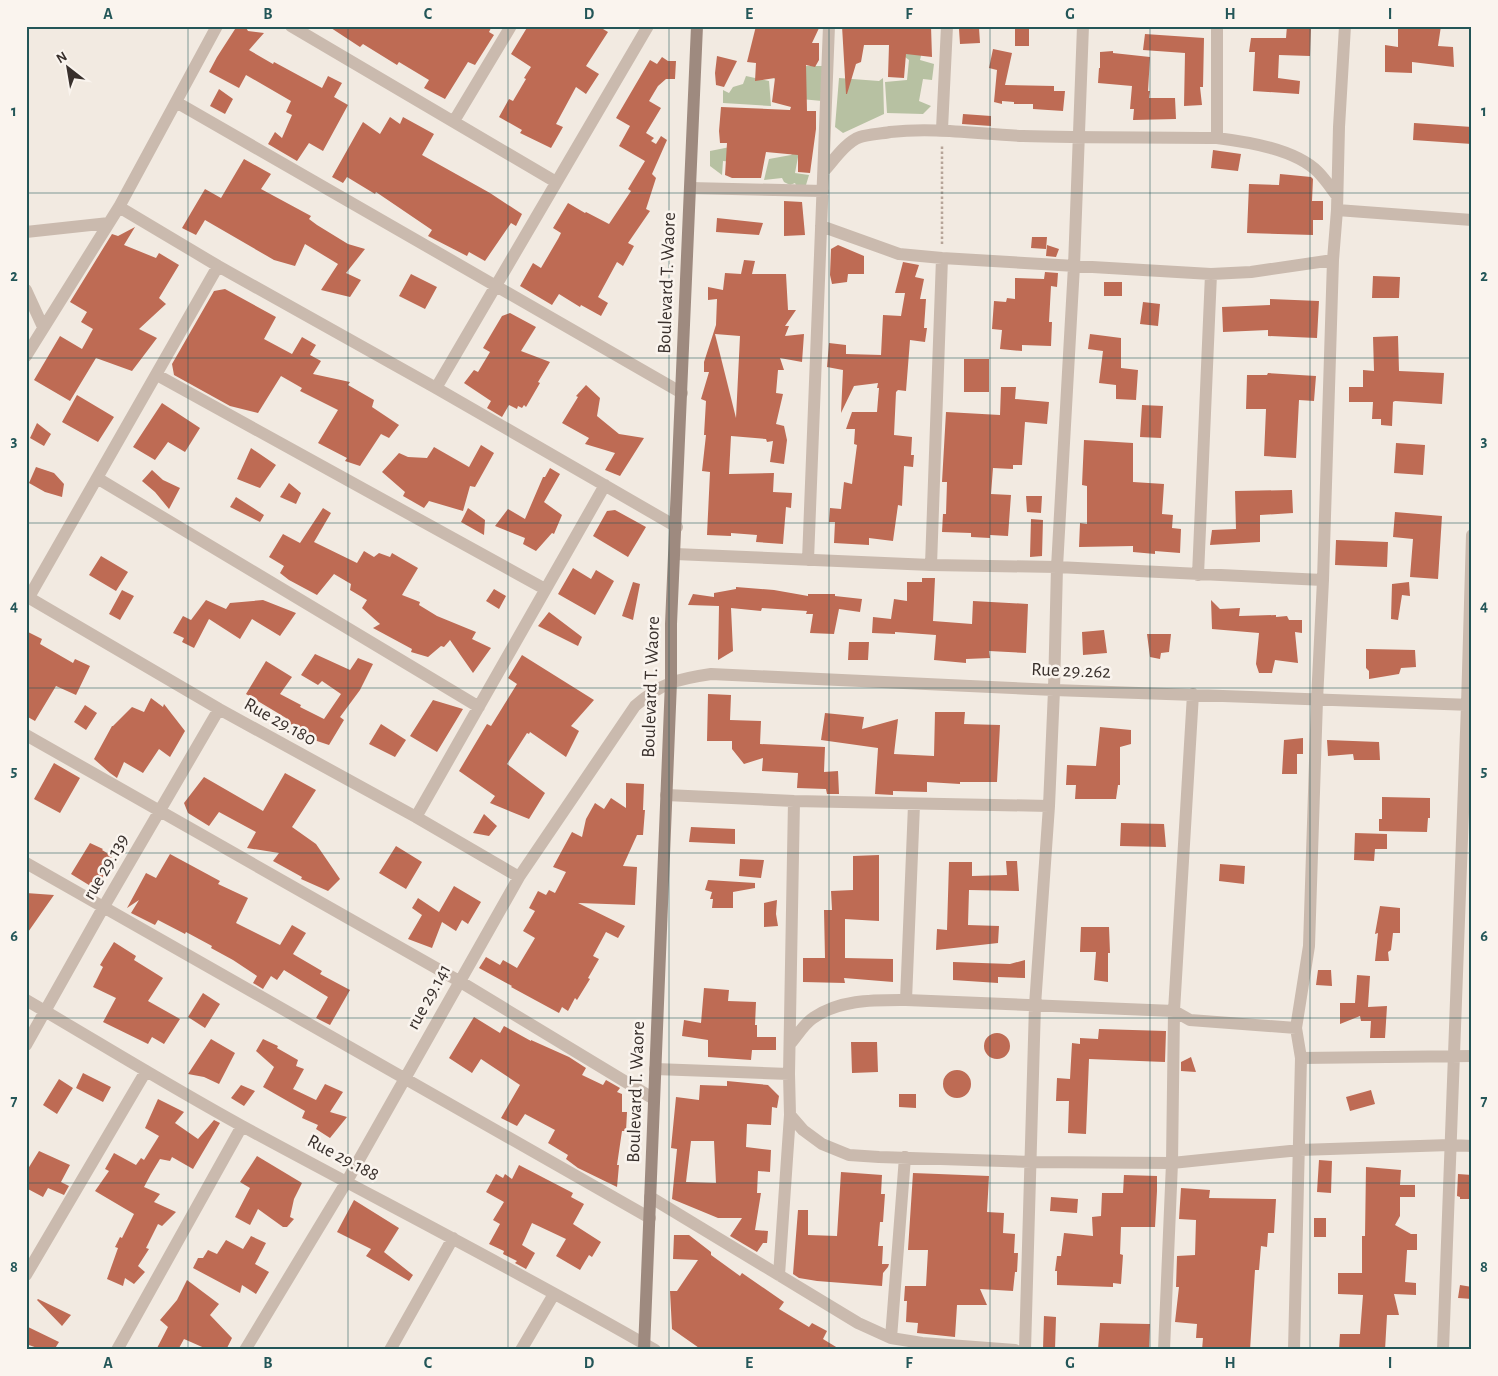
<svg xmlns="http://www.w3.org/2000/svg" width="1498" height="1376" viewBox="0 0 1498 1376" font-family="'Alegreya Sans',sans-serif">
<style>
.green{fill:#b7c1a2}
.building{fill:#be6b54;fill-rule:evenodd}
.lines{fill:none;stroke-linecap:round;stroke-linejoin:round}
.path{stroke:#b6a498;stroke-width:2.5;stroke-dasharray:2.5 2.5;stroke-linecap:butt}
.street{stroke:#cabaae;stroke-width:12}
.secondary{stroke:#9e8a7f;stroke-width:12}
.grid{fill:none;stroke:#235658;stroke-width:1;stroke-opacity:0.55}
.labels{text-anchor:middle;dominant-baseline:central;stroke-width:5;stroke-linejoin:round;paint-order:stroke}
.street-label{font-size:19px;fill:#39302c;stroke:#faf4ee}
.neatline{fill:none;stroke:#235658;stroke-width:2}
.grid-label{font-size:16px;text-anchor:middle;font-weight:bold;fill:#235658}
</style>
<rect width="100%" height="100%" fill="#f2eae1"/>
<!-- green -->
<path class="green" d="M909,36l16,3 -5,21 14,4 -2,16 -9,-1 -4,22 12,5 -8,8 -36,-1 -2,-31 22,-2 2,-20 -4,-3z
M803,66h19v35l-21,-2 -10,-17 -17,-3 2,-4z
M746,76l23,5 2,25 -48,-3v-13l6,3 4,-6 10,-3z
M839,78l40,3 4,-3 1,36 -41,19 -8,-6z
M730,147l4,15 -11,-1 -1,14 -12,-9v-15z
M795,151l6,5 -3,1 -3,16 14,2 -3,10 -9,2 -2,-4 -5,2 -6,-3 -2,-4 -18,2 5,-21 22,-4z"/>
<!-- building -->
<path class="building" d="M237,26h8l3,5 16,2 -15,17 24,14 1,-2 48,26 6,-12 14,7 -8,14 14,8 -25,46 -14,-8 -12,18 -29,-17 7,-12 7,6 10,-23 -6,-3 5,-11 -45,-26 -7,13 -30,-16 8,-15z
M328,26h164l-3,6 5,3 -19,30 -7,-3 -23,37 -21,-11 5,-8 -30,-18 -2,3 -34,-21 -3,3z
M528,26h70l10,6 -22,34 13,8 -13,20 -10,-7 -20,37 7,3 -12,21 -31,-15 2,-3 -23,-13 10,-18 4,2 13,-22 -2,-1 7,-11 -20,-13z
M756,26h64l-8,17h7v17l-4,7 -9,-2 1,46h9v18l-6,44 -12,-1v-17l-32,-3 -5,26h-29l-7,-3 2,-32h-7l-1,-12 2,-24 69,3 1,-3 -19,-5 3,-24 -20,3 1,-18 -9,-1z
M842,26h89l1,31 -26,-3 -2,24 -16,-1 1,-32h-25l-3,17 -5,2 -9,30h-1z
M1287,26l24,1 -1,29 -31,-1 -1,23 22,3 -1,13 -46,-3 2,-39h-6l2,-14h35z
M1398,26h43l-3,20 15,1 1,20 -42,-5v11l-27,-1v-27l13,2z
M979,28l1,15 -20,1 -1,-15z
M1015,29h14v17h-14z
M1145,34l59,4 -1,49h-3l2,18 -18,1 1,-53 -42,-3z
M993,49l19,4 -7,32 49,1v5h11l-2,20 -30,-2v-5h-19v-2l-12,-1v3l-8,-2 3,-32 -8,-2z
M1113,51v2l37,4 -2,34h2l-1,7h26l1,21 -43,1 1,-11h-4l2,-23 -34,-3 1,-15h1v-16z
M717,56l20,5 -13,26 -8,-2 -1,-12z
M662,57l6,4h8l-1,18h-9l-8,7 -9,15 12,7 -15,25 8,5 -3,3 5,3 5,-8 6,4 -15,34 4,4 -10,31 4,2 -22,32 6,3 -11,20 -6,-4 -19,35 10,6 -7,13 -20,-11 -1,2 -21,-13 -7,11 -32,-19 13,-23 8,5 17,-29 3,-6 -8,-5 15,-25 17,10 1,-1 23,12 22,-33 -3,-2 17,-28 -26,-15 11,-20 -14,-8 34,-58 7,4z
M219,89l14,10 -8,15 -15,-8z
M963,114l28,2v10l-29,-2z
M390,117l10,7 3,-7 31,17 -12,21 68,38 32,21 -6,12 -5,-3 -26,38 -16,-9 -2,4 -39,-20 4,-6 -56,-38 -1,2 -28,-17 -4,6 -11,-6 31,-55 17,12z
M1414,123l58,4v17l-59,-4z
M1213,150l28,4 -3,17 -27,-3z
M244,159l27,15 -10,15 50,27 -2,3 8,6 31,19 17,5 -19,24 15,7 -11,17 -29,-7 17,-26 -33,-20 -10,22 -21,-6 -69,-40 -9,15 -14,-7 23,-39 16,9z
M1280,174l31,3 2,2 -1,22h11v19h-10v15l-66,-2 2,-49 30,1z
M784,201l18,1 3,33 -21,1z
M717,218l46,5 -4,12 -43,-3z
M135,227l-11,18 32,13 3,-5 20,12 -20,33 7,6 -27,25 18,9 -25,33 -36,-13 -26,43 -36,-21 26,-44 22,13 11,-20 -12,-7 6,-10 -17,-10 42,-68 6,2z
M1032,237h15l-1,12 -15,-1z
M838,245l26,11v18h-16l-1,8 -15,2 -2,-9 1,-26z
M1047,245l12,4 -3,8 -10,-1z
M744,260l11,1 -3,13h34l2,36h8l-11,16h4l-4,10 19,-2 -2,28 -22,-4 4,12h-6l-2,23 7,1 -7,30 8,2 3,14 -3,24 -14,-2 3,-21 -6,1 -1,-3 -35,-3 -2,38 45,-1 -1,19 19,1 -1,15 -5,-1 -3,37 -27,-2 1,-7 -26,-2v3l-24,-1 3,-63 -8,-1 4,-36h-2l2,-34 -5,-2 8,-27h-5v-10l12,-37 1,-26 -9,1v-13l15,3 2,-17 16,1zM715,334l25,2 -4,82z
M903,262l16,3 -4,12 9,2 -4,20h6l-2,29h3l-2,14 -15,-2 -4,51 -8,-1 -2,2 -2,43 18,2 -1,18h3l-1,12 -9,-1 -2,40 -4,-1 -5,36 -24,-3v7l-35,-2 1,-21h-6l1,-14 11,1 3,-27 8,2 5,-39 -3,-1 1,-15h-9l6,-17h25l2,-24h-2l1,-5 -24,3 -13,27 2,-43 -16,-3 2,-24 17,2v9l35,1 2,-40 18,1 4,-23h-10z
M1045,272l13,1 -1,14 -6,-1 -2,36h3l-1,24 -29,-1v6l-22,-2 2,-19 -10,-1 2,-28 12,1 1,-4 8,1v-21l29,1z
M411,274l26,13 -12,22 -26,-13z
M1373,276l27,1 -1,21h-27z
M1104,282h18v14h-18z
M225,289l51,28 -12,22 28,15 10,-17 14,8 -6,10 11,6 -8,13 37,8 -2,3 26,15 -2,7 27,18 -10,13 -8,-4 -21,32 -15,-5 2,-3 -29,-15 20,-33 -38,-19 2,-3 -21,-12 -23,37 -28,-7 -56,-31 -2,-11 42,-73z
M1270,299l49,2 -2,37 -49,-2v-6l-45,2 -1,-25 48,-2z
M1143,302l17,2 -2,22 -18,-2z
M510,313l26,14 -15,24 29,11 -12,20 2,1 -14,24 -2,-2 -2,3 -4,-2 -1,3 -8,-4 -7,12 -15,-9 4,-7 -27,-18 10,-13 4,2 12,-20 -7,-4 19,-32z
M1090,334l31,4v30l17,2 -2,30 -20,-1v-14l-17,-2 4,-32 -15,-2z
M1398,336l1,35 45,2 -2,31 -47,-3 -2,1 -1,24 -11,-1v-6h-9l1,-17h-24v-15h14v-17l11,1 -1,-34z
M964,359h25v33h-25z
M1268,373l48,3 -2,25 -15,-1 -3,58 -32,-2 2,-47h-20l1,-34h20z
M586,385l14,13 -3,18 22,18 25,4 -24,38 -15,-6 10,-17 -30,-9 4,-6 -27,-15 16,-26 -2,-1z
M1001,387h15l-1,12 34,3 -2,22 -22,-2 -3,43h-9v4l-20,-1 -2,26 20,1 -3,41 -18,-1v3l-19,-1v-4l-29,-1 1,-18h3l1,-32h-5l4,-70 54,3z
M77,395l37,22 -16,25 -36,-20z
M162,403l38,25 -15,24 -17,-10 -13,18 -22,-13z
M1142,405l21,1 -2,32 -21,-1z
M37,423l14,11 -7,12 -14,-8z
M1084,440l49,3v39l31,2 -2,30 11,1 -1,13 9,1 -1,24 -25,-2v3l-22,-2v-6l-54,1 1,-24 7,1v-38l-5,-1z
M1396,443l29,2 -2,30 -29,-2z
M481,445l13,8 -19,34 -5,-1 -7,25 -34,-10 -5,7 -21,-12 2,-4 -23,-20 17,-19 9,4 19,1 7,-11 35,20z
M251,448l25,17 -16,23 -23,-9z
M36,467l18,6 10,11 -2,13 -17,-5 -16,-9z
M550,468l10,6 -16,28 18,13 -8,19 -2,-1 -16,18 -13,-7 2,-6 -30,-12 13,-17 17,10 18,-42h2z
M152,470l11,10 17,8 -11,21 -14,-17 -13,-11z
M289,483l12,10 -5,11 -16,-7z
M1292,490l1,23 -33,2v27l-50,3 2,-15 24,-1 -1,-38z
M1026,496h16l-1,17 -14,-1z
M236,497l28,18 -4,7 -30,-15z
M323,508l8,5 -17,29 43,21 7,-12 10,6 5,-4 11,4 2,-4 26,15 -16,27 18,7 -1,3 18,11 39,16 -4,7 19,9 -18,25 -23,-33 -6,7 -3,-1 -13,11 -17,-5 1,-3 -39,-21 7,-4 -18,-16 5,-8 -17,-10 1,-6 -17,-10 -17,21 -28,-15 -9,-7 4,-7 -15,-9 14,-23 17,9z
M468,508l17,12 -1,15 -23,-13z
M615,510l31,17 -18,30 -35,-21 14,-25z
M1395,512l47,4 -4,63 -28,-2 3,-38 -20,-2z
M1031,519l12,1 -1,36 -12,1z
M1336,540l52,2 -1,25 -52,-2z
M101,556l27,16 -12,19 -27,-16z
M573,568l18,11 5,-9 18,11 -19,34 -37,-21z
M922,578h13l-2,43 39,3 1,-23 55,3 -2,49 -37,-2 1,7 -24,1v4l-32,-3 2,-25 -41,-3v2l-23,-1 1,-16 18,2 3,-20 13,2v-19h15z
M633,582l7,2 -7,36 -11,-4z
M1409,582l1,14 -8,-1 -4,25 -7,-1 1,-35z
M736,587l38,3 34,6v-2h27v2l27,3 -2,13 -21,-3 -5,25 -24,-1 3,-19h-7l1,-3 -45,-3 -1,3 -30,-3 2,43 -15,9 1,-54 -31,-1 5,-11 21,3v-4l22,-4z
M494,589l12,7 -7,13 -13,-8z
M122,590l12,6 -14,24 -11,-6z
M206,600l20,9 4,-6 33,-3 33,13 -16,23 -28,-17 -12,20 -31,-20 -15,29 -12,-6 2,-4 -11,-5 10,-17 8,4z
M1211,600l9,9 20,-1 -1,8 37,-1v2l11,-1 2,4h13v13l-7,-1 3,31 -23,-3 -3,13h-13l-3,-9 3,-31 -47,-4z
M549,612l33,25 -4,9 -40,-20z
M1104,630l3,23 -24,2 -1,-23z
M26,631l16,8 -2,5 33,19 2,-4 15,7 -14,29 -20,-9 -21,35 -9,-5z
M1147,634h24l-2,18 -8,1 -1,6 -10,-2z
M849,642h20l-1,18h-20z
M1366,649l49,1 1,17 -15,1 -2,6 -30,5v-8l-3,-3z
M315,654l35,16 8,-12 15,6 -13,26 -20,27 4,3 -15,25 -18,-6 2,-3 -28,-15 1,-3 -40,-24 20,-33 26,16 -12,17 21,11 -1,2 24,12 17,-25 -19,-13 -4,4 -17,-10z
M522,655l72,45 -23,26 8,5 -13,26 -36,-25 -1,2 -2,-1 -20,31 38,29 -16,26 -39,-16 5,-7 -36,-25 28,-47 4,2 26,-42 -9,-6z
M708,694l23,1 -1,25 31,1 -1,23 65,3 -1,25 14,-1 1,23h-12l-1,-5 -29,-1 1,-15 -36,-2 1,-13 -19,6 -12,-15v-8h-25z
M151,698l12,9 1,-3 21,27 -15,26 -11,-8 -16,24 -19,-11 -7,16 -7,-5 -16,-14 18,-33h1l19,-19 12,5z
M433,700l30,9 -26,43 -27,-16z
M85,705l12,8 -11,17 -12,-8z
M935,712h30l-1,12 36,1 -3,57h-37v2l-33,-2v10l-34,-1v4l-18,-1 3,-46 -57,-8 4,-27 39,4 -2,12 36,-10 -4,35 40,2z
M381,724l25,16 -11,17 -26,-13z
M1100,727l31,3v14l-11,3v38h-2l-2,14h-41l1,-14h-10l1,-20 29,1z
M1303,738v16h-6v20h-15l2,-34z
M1327,740l52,2 1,18h-26l-1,-6 -25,2z
M54,763l26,15 -20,35 -26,-14z
M285,773l31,17 -24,37 24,17 24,35 -12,12 -27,-12 1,-2 -29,-16 6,-8 -32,-5 9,-16 -37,-20 -10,14 -21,-13 -4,-10 20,-26 59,34z
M626,783l18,1 -1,26h2l-2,25h-6l-14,31 14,1 -2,38 -57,-2 47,23 -7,12 -12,-6 -13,24 6,3 -11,19 2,1 -13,21 -2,-2 -7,13 -6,-4 -3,6 -48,-26 1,-1 -33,-18 7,-11 14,8 3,-5 14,8 18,-30 -12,-7 12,-20 -6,-3 9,-17 8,4 3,-5 6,3 11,-21 -13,-5 19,-35 10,5 4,-18 9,-16 9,6 7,-11 15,10z
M1382,797l48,1v20h-2l-1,14 -48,-1v-12h3z
M484,814l13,12 -8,10 -16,-3z
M1121,823l43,1 2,23 -46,-1z
M691,827l44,2v15l-46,-2z
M1355,833l32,1v15h-12l-1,12 -20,-1z
M90,843l13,6 -1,1 10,6 -15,34 -26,-16z
M396,846l26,16 -16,27 -27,-16z
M170,854l50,27 -2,3 30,14 -12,25 44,22 12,-20 14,8 -13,21 29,17 -2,3 30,16 -20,35 -14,-7 12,-21 -44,-27 -7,10 -6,-4 -8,13 -10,-6 4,-7 -24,-16 -22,-12 1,-2 -26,-14 -1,2 -27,-14 -3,5 -24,-12 8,-13 -12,8 19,-35 10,5z
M879,855v66l-34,-2v39l48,1v23l-49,-4 1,5 -42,-1v-24h22l-1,-48h8l-1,-19 22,-1v-34z
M740,859l24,1 -3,18 -22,-2z
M1006,861h11l2,30 -50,-1 -1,35 31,1 -1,17 -62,7 1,-21 10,1 2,-68h23v14l35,-1z
M1220,864l25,2 -1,18 -25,-3z
M708,880l47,3v5l-22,4v16h-21l1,-9h-3l2,-7 -7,-2z
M454,886l27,16 -13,22 -6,-4 -6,11 -14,-9 -10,26 -24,-9 14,-24 -10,-7 6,-10 21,14z
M26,893l28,2 -28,40z
M777,900l-1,14 2,12 -14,1v-24z
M1380,906l20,2v25h-7l-2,17 -3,2 1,9h-14l3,-28 -3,1z
M1081,927h28l1,26h-2v29l-14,-2 2,-28h-16z
M114,942l22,14 -2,4 29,18 -15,23 32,18 -16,25 -12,-7 -4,7 -45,-22 13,-24 -23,-11 10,-20 -3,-2z
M1025,960v18l-27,-1v6l-45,-3v-18l57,2z
M1318,970h13l1,16 -16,-1z
M1357,975l13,1 -2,31 19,-1 -2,32h-15l1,-17h-10l-1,-5 -20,8v-21h15z
M704,988l25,2 -1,11 28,1 -1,23h2v12h19v13h-24l-1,10 -43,-3v-17l-26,-4 2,-16 17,3z
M203,993l17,11 -15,24 -17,-11z
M474,1017l26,16 4,-7 27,15v-1l38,17 17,11 -4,7 21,10 3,-5 14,8 -3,4 5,2v18h5l-1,19h-4l-5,34h2l-2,22 -39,-19 -12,-9 2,-4 -20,-12 7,-13 -30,-16 -8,12 -16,-8 19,-33 -39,-26 -9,14 -23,-15z
M1099,1029l67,2 -1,31 -76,-3 -3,75 -18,-1 1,-32h-13l1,-23 13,1 2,-36 8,1v-6l18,1z
M984 1046a13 13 0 1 1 26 0a13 13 0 1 1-26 0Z
M211,1039l24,14 -16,31 -15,-7 -16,-3z
M263,1039l15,7 -1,2 21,12 -2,6 8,3 -11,20 23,11 9,-16 18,8 -13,20 17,5 -17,21 -14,-9 2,-4 -16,-7 3,-7 -42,-24 11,-20 -18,-16z
M851,1042h26l1,30 -26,1z
M1191,1057l5,15 -15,-1v-9z
M943 1084a14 14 0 1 1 28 0a14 14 0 1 1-28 0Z
M83,1073l28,14 -8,15 -27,-14z
M59,1079l14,9 -16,26 -14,-9z
M727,1081l41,4 11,11 -2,12 -5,-1 -1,18 -24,-1 -1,23 25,3 -1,22 -12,-1 -1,22h4l-6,37 13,1 -1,12h-4l-6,9 -27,-16 12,-18h-24l-46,-19 5,-50 -6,-1 5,-51 23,3 1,-15 27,1zM691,1141h23l2,42 -30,-1z
M241,1085l14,6 -11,15 -13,-8z
M1371,1090l4,14 -25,7 -4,-14z
M899,1094h17v14l-17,-1z
M158,1099l26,13 -9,11 23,16 16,-19 6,3 -27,46 -21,-12 -2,4 -10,-2 -9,15 -7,13 16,7 -6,8 22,10 -14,14 -4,-2 -12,24 3,1 -11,17 7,6 -11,12 -9,-6 -2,8 -16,-7 11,-31 -3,-1 5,-10 2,1 12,-24 -39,-23 14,-20 -4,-2 9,-16 22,12 5,-7 3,2 15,-24 -14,-8z
M39,1151l31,14 -9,17 8,4 -5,9 -16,-7 -5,9 -17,-9v-16z
M257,1156l45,27 -8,16 -4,18 4,2 -7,8h-4l-25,-18 -8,16 -15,-8 15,-29 -10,-6z
M1319,1160l13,1 -1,32 -14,-1z
M519,1165l54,28 -2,4 13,7 -11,20 28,18 -9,15 -3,-2 -9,15 -24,-14 10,-17 -34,-16 -10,22 13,8 -9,16 -11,-6 2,-2 -14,-7 1,-3 -15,-7 11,-20 -7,-4 11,-18 -18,-10 10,-18 7,4 2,-4 7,5z
M1366,1167l35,3 -1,15h15v12h-15v19l-5,9 16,9h6v16h-10l-2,32 11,1v12l-22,-1 5,21h-12l-2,35h-46l1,-16h20l3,-39 -25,-1v-21h24v-37h3z
M841,1172l41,3 -1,19h4l-2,28h-3l-2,24h5l-1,18h7l-1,3 -5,6 -1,13 -65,-5 -18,-3 -6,-4 5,-64h10v25l29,1z
M913,1173l76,3 -2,36 17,1 -1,20 12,1 -1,19h4l-1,19h-2l-2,19 -33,-2 7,16h-30l-2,32 -38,-4 1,-10 -12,-1 1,-21h-3l1,-15h21l2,-36h-20z
M1458,1174l14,1v24h-12v-2l-3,-1z
M1124,1175l33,1v15l-2,36h-34l-1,27 3,1 -2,29 -8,-1v4l-56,-2v-14h-2l2,-15h4l3,-23 29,3 -1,-19 9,-1 1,-23h21z
M1181,1188l29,2 -1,8 67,1 -2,34h-6l-1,14 -6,-1 -2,24h-4l-5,80h-48l1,-12h-7l1,-14 -22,-2 4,-35h-3l1,-31 18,-1 1,-35 -17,-1z
M1051,1197l27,2 -1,14 -27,-2z
M354,1200l45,28 -15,24 29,23 -4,6 -43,-25 5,-7 -34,-17z
M1314,1218h12v19h-12z
M674,1235h15l22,17v3l29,21 2,-3 42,29 -5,7 30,18 3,-4 15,8 -4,8 18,11h-139l-30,-21 -2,-38h7l21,-31 -25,-1z
M251,1236l15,7 -11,21 14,8 -13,22 -14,-9 -2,8 -47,-25 5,-10h5l5,-8 9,4 9,-14 17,9z
M187,1280l32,24 -9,11 22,23 -6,12h-17l-25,-11 -6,11h-22l12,-23 -8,-7 17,-20z
M1460,1285l12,2v12l-14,-1z
M38,1299l33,16 -9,11 -25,-26z
M1044,1316l12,1 -1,32h-12z
M1100,1323l50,1 -1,26h-51z
M26,1326l33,16 -5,8h-11l-17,-6z"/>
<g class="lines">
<!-- path -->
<path class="path" d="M942,244v-99"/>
<!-- street -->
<path class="street" d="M291,26l265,156
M176,102l506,291
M454,121l57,-95
M942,129l5,-103
M1217,138c31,4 78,11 101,34 7,7 13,16 19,24
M824,171c10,-11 22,-29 36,-34 9,-3 20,-3 30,-5 45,-5 87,2 133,4 64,2 129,1 194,2v-112
M690,188l133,3
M119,207l99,59 218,122 241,139
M1337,210l135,10
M821,226l78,28 43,4 269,16 40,-2 82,-12
M26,232l83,-9
M26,290l17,37
M26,356l93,-149 98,-181
M157,375l388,214
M436,388l212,-362
M97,478l382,229
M675,554l256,11 126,2 266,13
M808,560l21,-534
M931,565l11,-307
M1198,575l13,-301
M26,596l193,113 197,108 103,60
M29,597l189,-331
M26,735l433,246 195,118
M666,795l128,6 255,5
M416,817l189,-332
M26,863l624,355
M26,1000c72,42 143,86 216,126 138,75 278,146 413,224
M906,1000l8,-195
M790,1044c7,-8 14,-20 23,-26 27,-19 61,-18 93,-18l268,11 16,9 106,8
M26,1045l77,-137 116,-199
M1301,1058l171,-2
M655,1069l134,5
M790,1115l13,15 19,14 27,11 30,2 152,5 141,1 128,-13 150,-5 22,1
M650,1197l208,126 33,15 31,5 93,7
M26,1275l120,-204
M779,1275l11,-160 -1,-41 5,-273
M891,1338l14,-181
M117,1350l125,-224
M245,1350l102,-169 172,-304 116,-171c26,-23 42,-27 76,-32l343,16 418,15
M390,1350l63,-112
M521,1350l33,-56
M1025,1350l10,-345 14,-199 5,-116 3,-123 17,-301 9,-240
M1164,1350l8,-187 2,-152 19,-317
M1294,1350l7,-292 -5,-30 13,-82 8,-246 6,-120 10,-320 4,-50 2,-83 6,-101
M1443,1350l24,-645 5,-170"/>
<!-- secondary -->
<path class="secondary" d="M644,1350l27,-668v-58l26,-598"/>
</g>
<!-- grid -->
<path class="grid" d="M188,26v1324M348,26v1324M508,26v1324M669,26v1324M829,26v1324M990,26v1324M1150,26v1324M1310,26v1324M26,193h1446M26,358h1446M26,523h1446M26,688h1446M26,853h1446M26,1018h1446M26,1183h1446"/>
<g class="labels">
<!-- street labels -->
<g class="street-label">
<text transform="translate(667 283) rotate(-88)">Boulevard T. Waore</text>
<text transform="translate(1071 671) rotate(2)">Rue 29.262</text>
<text transform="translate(651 687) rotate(-88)">Boulevard T. Waore</text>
<text transform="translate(280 722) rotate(29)">Rue 29.180</text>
<text transform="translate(106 867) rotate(-60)">rue 29.139</text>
<text transform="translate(429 997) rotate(-61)">rue 29.141</text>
<text transform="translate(636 1092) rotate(-88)">Boulevard T. Waore</text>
<text transform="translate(343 1158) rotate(28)">Rue 29.188</text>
</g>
</g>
<!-- border -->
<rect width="1498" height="1376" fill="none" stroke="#faf4ee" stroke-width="55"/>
<!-- north arrow -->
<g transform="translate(68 68) rotate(329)" stroke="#faf4ee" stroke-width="4" paint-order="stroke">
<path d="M0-4L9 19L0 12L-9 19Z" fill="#39302c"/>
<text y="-8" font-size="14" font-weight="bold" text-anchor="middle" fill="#39302c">N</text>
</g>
<rect x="28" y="28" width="1442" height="1320" class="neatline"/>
<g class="grid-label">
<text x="108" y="19">A</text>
<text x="268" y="19">B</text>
<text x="428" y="19">C</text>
<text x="589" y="19">D</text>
<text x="749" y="19">E</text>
<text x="909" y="19">F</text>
<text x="1070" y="19">G</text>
<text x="1230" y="19">H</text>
<text x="1390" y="19">I</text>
<text x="14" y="116">1</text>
<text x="1484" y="116">1</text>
<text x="14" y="281">2</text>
<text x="1484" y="281">2</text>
<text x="14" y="446">3</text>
<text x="1484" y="446">3</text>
<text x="14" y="611">4</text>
<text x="1484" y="611">4</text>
<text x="14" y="776">5</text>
<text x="1484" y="776">5</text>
<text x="14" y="941">6</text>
<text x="1484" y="941">6</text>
<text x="14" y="1106">7</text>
<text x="1484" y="1106">7</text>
<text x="14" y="1272">8</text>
<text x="1484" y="1272">8</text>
<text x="108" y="1368">A</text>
<text x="268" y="1368">B</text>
<text x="428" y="1368">C</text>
<text x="589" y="1368">D</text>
<text x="749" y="1368">E</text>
<text x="909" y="1368">F</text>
<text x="1070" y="1368">G</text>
<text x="1230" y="1368">H</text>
<text x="1390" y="1368">I</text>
</g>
</svg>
